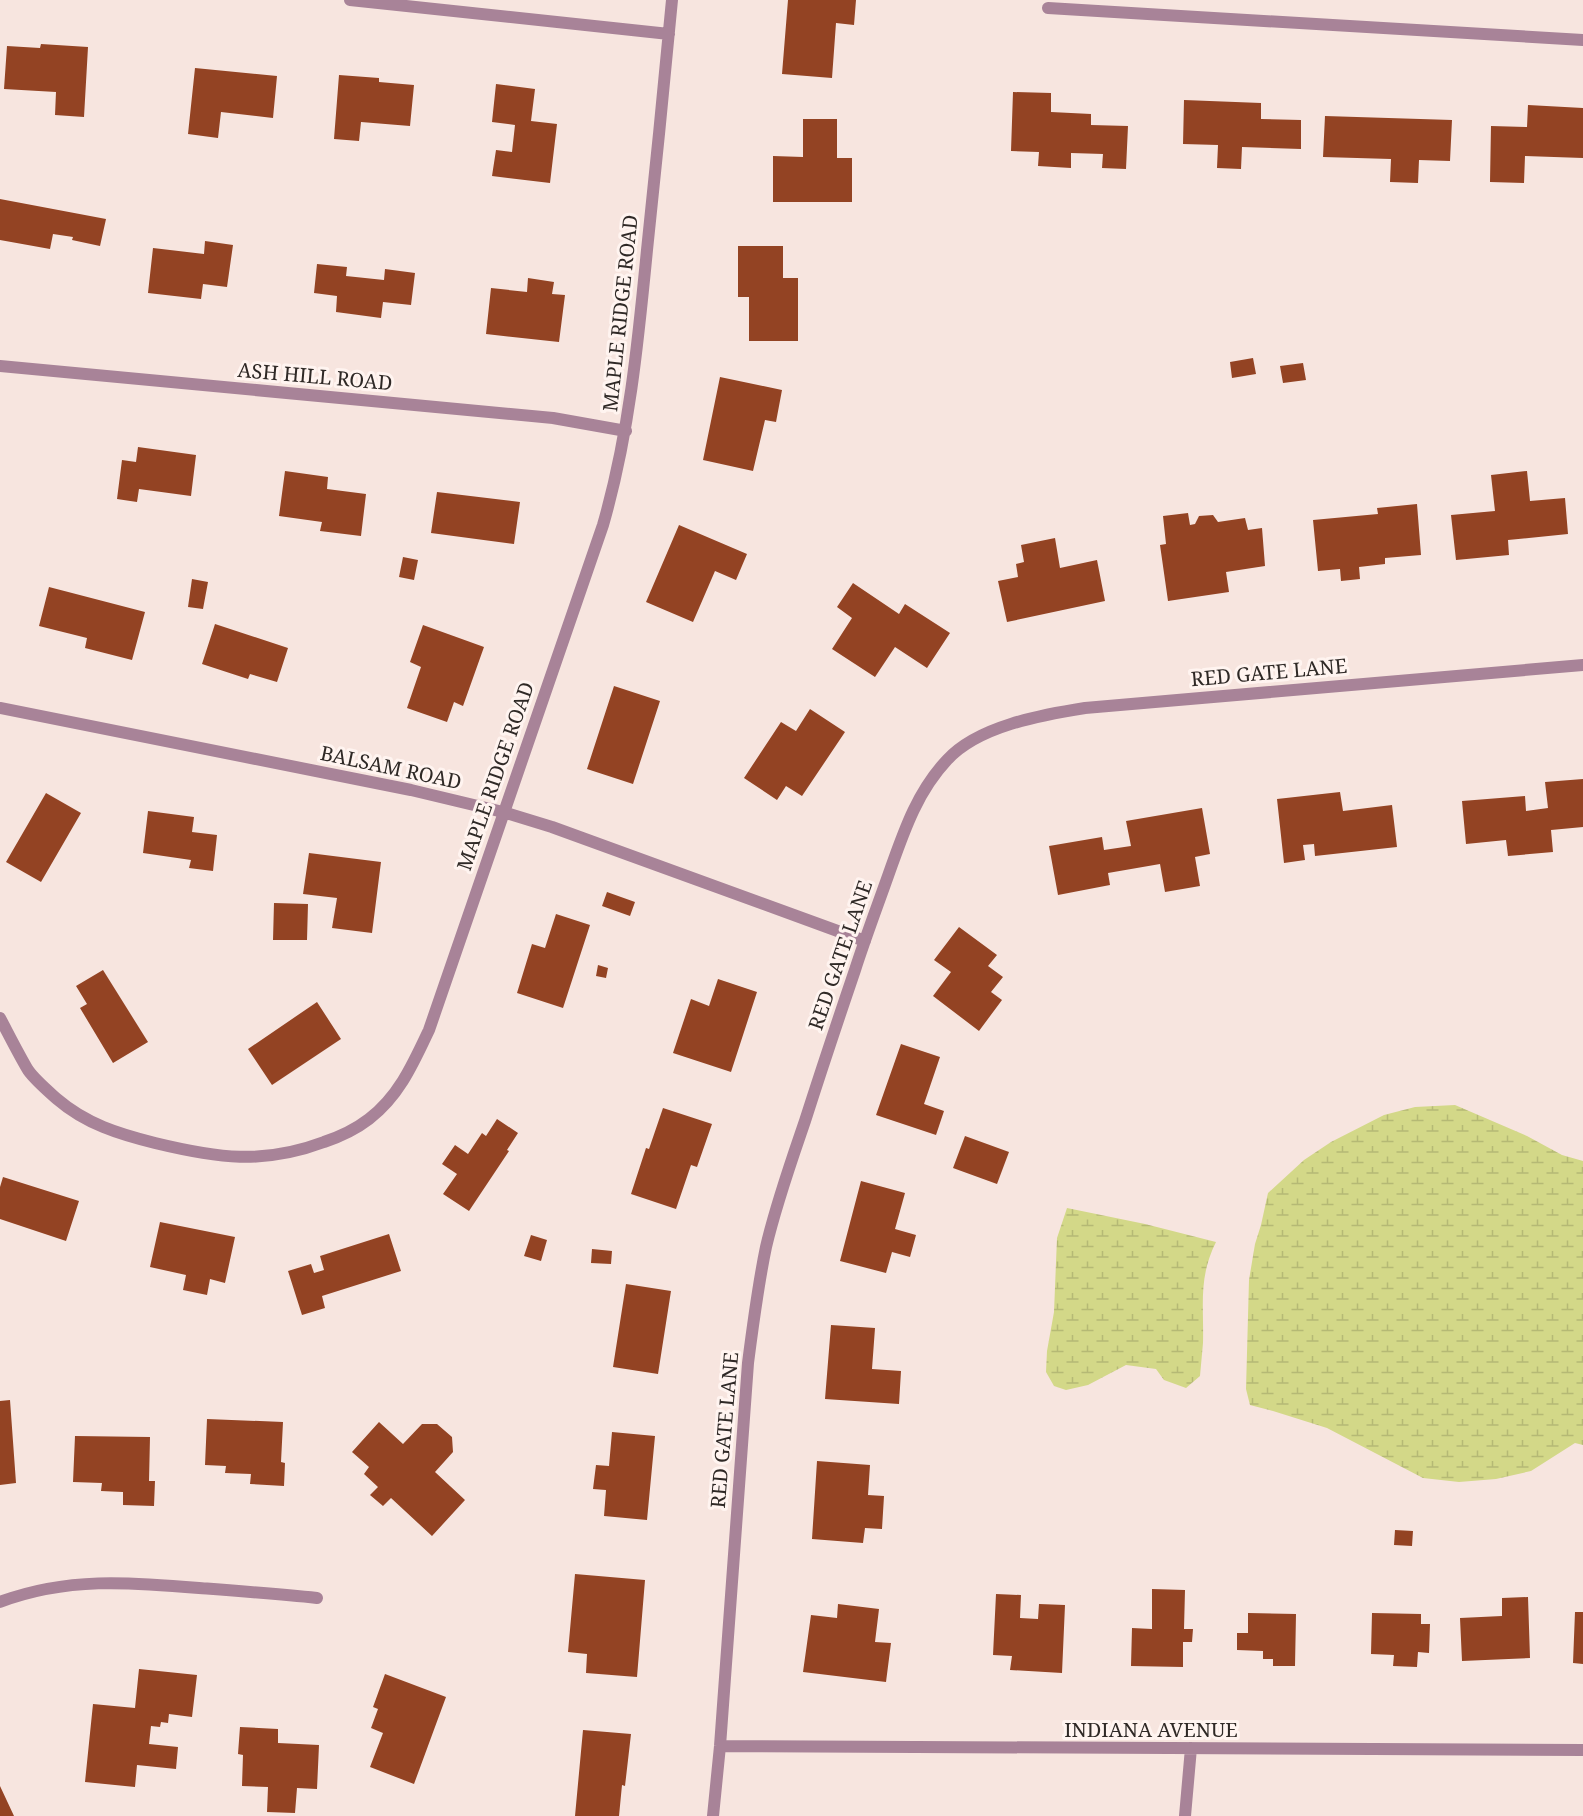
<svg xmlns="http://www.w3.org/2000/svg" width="1583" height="1816" viewBox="0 0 1583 1816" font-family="'Noto Serif',serif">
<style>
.wetland{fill:url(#wetland-marsh)}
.building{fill:#934323}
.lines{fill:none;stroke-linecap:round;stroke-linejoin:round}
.minor{stroke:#a88398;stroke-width:12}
.labels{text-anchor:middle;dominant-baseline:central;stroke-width:6;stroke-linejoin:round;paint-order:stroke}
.street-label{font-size:20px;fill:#2f2926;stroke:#fff4f0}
</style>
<defs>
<pattern id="wetland-marsh" width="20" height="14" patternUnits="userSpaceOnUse" patternTransform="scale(1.5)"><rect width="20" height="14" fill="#d3d888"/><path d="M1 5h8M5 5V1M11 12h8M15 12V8" fill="none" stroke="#b5b975"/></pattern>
</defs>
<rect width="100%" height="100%" fill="#f7e5df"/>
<!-- wetland -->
<path class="wetland" d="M1455,1105l72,31 35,19 21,6v284l-8,-2 -44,28 -35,8 -37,3 -36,-4 -96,-50 -54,-17 -23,-6 -4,-16 3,-109 6,-36 6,-19 7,-32 36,-33 27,-18 53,-27 31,-8z
M1067,1208l78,16 71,18c-18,36 -12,63 -13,101 -1,11 -2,22 -3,33l-14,12 -22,-8 -8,-11 -30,-4 -38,20 -22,5 -12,-4 -8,-14 1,-21 7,-39 3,-74z"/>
<!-- building -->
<path class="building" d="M788,0h68l-2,25 -18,-2 -4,55 -50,-4z
M41,44l47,3 -4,70 -29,-2 1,-23 -52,-3 3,-43 33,2z
M195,68l82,8 -4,42 -52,-6 -3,26 -30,-4z
M339,75l40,3v4l35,3 -4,41 -49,-4 -2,19 -25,-2z
M496,84l39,5 -4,32 26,3 -7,59 -58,-7 4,-26 16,2 3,-27 -23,-3z
M1013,92l38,1v19l40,2v11l37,1 -2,43 -24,-1 1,-14 -32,-1v15l-33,-2 1,-14 -28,-1z
M1184,100l77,3v16l40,1v29l-59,-2 -1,22 -24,-1 1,-23 -35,-1z
M1528,105l55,3v50l-58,-2 -1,27 -34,-1 1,-56 36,1z
M1325,116l127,4 -2,41 -31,-1 -1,23 -28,-1 1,-23 -68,-2z
M803,119h34v39h15v44h-79v-46l30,1z
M0,199l106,20 -6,27 -28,-6 1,-3 -20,-3 -3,15 -50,-9z
M205,241l28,4 -6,42 -24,-3 -2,15 -53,-6 5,-45 51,6z
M738,246h45v32h15v63h-49v-44h-11z
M317,264l30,3 -1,9 38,4 1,-11 30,4 -4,32 -28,-3 -2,16 -45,-6 1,-16 -23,-3z
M528,278l26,4 -2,12 13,1 -6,47 -73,-8 5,-46 36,4z
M1253,358l3,16 -24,4 -2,-16z
M1303,363l3,17 -23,3 -3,-17z
M720,377l62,13 -6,32 -11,-2 -12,51 -50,-11z
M138,447l58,8 -5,41 -52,-7 -2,13 -20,-3 5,-39 14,2z
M285,471l43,6 -1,12 39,5 -5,42 -41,-5 2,-9 -43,-6z
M1527,471l3,30 35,-3 3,36 -60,6 1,15 -53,5 -5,-45 44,-4 -4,-36z
M437,492l83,10 -6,42 -83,-11z
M1417,504l4,51 -36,3v6l-26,3 1,12 -19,2 -1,-12 -22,2 -5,-51 65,-6 -1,-6z
M1188,513l2,12 5,-1 4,-8 14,-1 5,7 27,-4 3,12 14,-2 3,38 -39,6 3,20 -61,9 -8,-56 6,-1 -3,-28z
M679,525l68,29 -11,26 -21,-9 -22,51 -47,-20z
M1055,538l5,30 37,-8 8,41 -98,21 -9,-41 20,-4 -2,-13 8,-2 -3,-17z
M403,557l15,3 -4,20 -15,-3z
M192,579l16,3 -5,27 -15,-2z
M853,583l46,31 6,-10 45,29 -23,35 -32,-21 -20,30 -43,-28 20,-31 -15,-11z
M49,587l96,25 -13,48 -47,-12 2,-10 -48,-12z
M215,624l73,24 -11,34 -27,-8 -2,5 -46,-15z
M423,625l61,22 -21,59 -9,-4 -7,20 -40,-14 14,-41 -11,-5z
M614,686l46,15 -27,83 -46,-15z
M810,709l35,23 -43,64 -16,-10 -9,14 -33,-22 37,-56 15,9z
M1583,779v48l-32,3 2,22 -45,4 -2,-16 -40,4 -4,-43 63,-5 1,15 22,-3 -3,-26z
M1340,792l3,19 49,-6 5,42 -82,9 -1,-12 -11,1 2,15 -21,3 -7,-64z
M46,793l35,20 -40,69 -35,-20z
M1202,808l8,46 -15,3 5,29 -35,6 -5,-28 -52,9 2,12 -52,10 -9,-49 53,-9 2,13 27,-4 -5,-25z
M148,811l46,6 -2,15 25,3 -4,36 -24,-3 2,-8 -48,-7z
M309,853l72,9 -9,71 -40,-5 5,-30 -34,-4z
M607,892l28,10 -5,14 -28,-10z
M274,903l34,1 -1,36h-34z
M556,914l34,11 -27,83 -46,-15 15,-49 13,4z
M959,927l38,28 -9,11 15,11 -12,15 11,8 -23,31 -46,-35 18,-24 -17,-12z
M598,965l10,3 -2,10 -10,-2z
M103,970l45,72 -35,21 -33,-55 7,-4 -11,-18z
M718,979l39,13 -26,80 -58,-19 18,-54 18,7z
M317,1002l24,37 -69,46 -24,-36z
M901,1044l39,13 -16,47 20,7 -8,24 -60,-20z
M663,1108l49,16 -15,43 -6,-2 -15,44 -45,-15 15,-46 3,1z
M497,1119l21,14 -11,17 2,1 -40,60 -26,-17 14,-20 -15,-10 13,-19 13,9 14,-21 4,3z
M965,1136l44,16 -12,32 -44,-16z
M3,1177l76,24 -13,40 -66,-22v-32z
M861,1181l44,12 -10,36 21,6 -6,22 -18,-5 -6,21 -46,-12z
M160,1222l75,15 -10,46 -15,-4 -3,16 -24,-5 3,-15 -36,-8z
M389,1234l12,37 -79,25 3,12 -23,7 -14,-44 23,-7 3,9 10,-3 -4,-14z
M531,1235l16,5 -6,21 -17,-5z
M592,1249l20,2 -1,13 -20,-1z
M626,1284l45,7 -13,83 -45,-7z
M831,1325l44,3 -3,41 29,2 -2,33 -74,-5z
M10,1400l6,83 -16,2v-84z
M207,1419l76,3 -2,40 4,1 -1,23 -34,-2 1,-10 -26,-1 1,-7 -21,-1z
M379,1422l24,22 19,-20h15l15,13 1,15 -18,20 30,28 -33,36 -41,-38 -8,8 -13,-11 8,-8 -14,-13 5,-7 -17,-15z
M612,1432l43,4 -8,84 -43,-4 2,-26 -13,-1 3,-24 13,1z
M75,1436l75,1 -1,44h6l-1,25 -31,-1v-13l-22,-1 1,-8 -29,-1z
M817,1461l53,4 -2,30 16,1 -2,33 -17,-1 -2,15 -51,-4z
M1395,1530l18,1 -1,15 -18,-1z
M575,1574l70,6 -8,97 -51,-4 1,-19 -19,-2z
M1152,1589l33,1 -1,39h9l-1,13h-9v25l-52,-1 1,-38 20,1z
M996,1594l25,1 -1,23 18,1 1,-15 26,1 -3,68 -52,-3 2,-14 -19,-1z
M1528,1597l2,61 -68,3 -2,-43 42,-2v-18z
M838,1604l41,5 -4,33 16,1 -5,39 -83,-10 8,-57 26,3z
M1575,1612h8v52l-10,-1z
M1248,1613l48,1 -1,52h-22v-7h-10v-8l-26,-1v-17h11z
M1372,1613l49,1v10h9l-1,29 -11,-1 -1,15 -24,-1 1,-11 -23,-1z
M139,1669l58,6 -5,42 -23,-3 -1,9 -7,-1 -1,5 -9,-1 -2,18 29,3 -2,22 -39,-4 -2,22 -50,-5 8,-78 42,4z
M385,1674l61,23 -32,87 -44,-17 13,-34 -12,-5 7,-19 -5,-2z
M240,1727l38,2v14l41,2 -2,44 -20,-1 -2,25 -28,-1 1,-25 -26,-1 1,-31 -5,-1z
M583,1730l48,4 -6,52 -3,-1 -3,31h-44z
M0,1786l14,30h-14z"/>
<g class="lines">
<!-- minor -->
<path class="minor" d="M350,0l319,34
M1048,8l535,32
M0,366l553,52 73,13
M0,708l411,82 92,22 49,15 313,114
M0,1018c9,17 18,35 28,52 7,10 19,20 29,29 29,25 62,35 98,44 62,15 108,22 169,-1 15,-5 32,-13 45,-23 30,-23 44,-55 60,-89l174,-505c26,-90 35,-182 44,-275 9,-83 17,-167 25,-250
M0,1602c66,-25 130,-20 199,-14 39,3 79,6 118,10
M720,1746l863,4
M713,1816l7,-70 28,-383c5,-39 10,-78 18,-116 10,-43 25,-85 39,-126 16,-50 33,-101 50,-151 10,-31 22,-63 33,-94 15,-42 28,-83 59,-116 31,-34 94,-45 138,-52l498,-43
M1185,1816l6,-68"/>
</g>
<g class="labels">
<!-- street labels -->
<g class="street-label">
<text transform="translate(620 313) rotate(-84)">MAPLE RIDGE ROAD</text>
<text transform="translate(315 376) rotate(5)">ASH HILL ROAD</text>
<text transform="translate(1269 672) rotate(-5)">RED GATE LANE</text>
<text transform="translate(391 767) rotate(12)">BALSAM ROAD</text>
<text transform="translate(495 776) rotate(-71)">MAPLE RIDGE ROAD</text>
<text transform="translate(840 955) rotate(-71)">RED GATE LANE</text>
<text transform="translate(724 1430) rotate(-85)">RED GATE LANE</text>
<text x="1151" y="1729">INDIANA AVENUE</text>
</g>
</g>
</svg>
